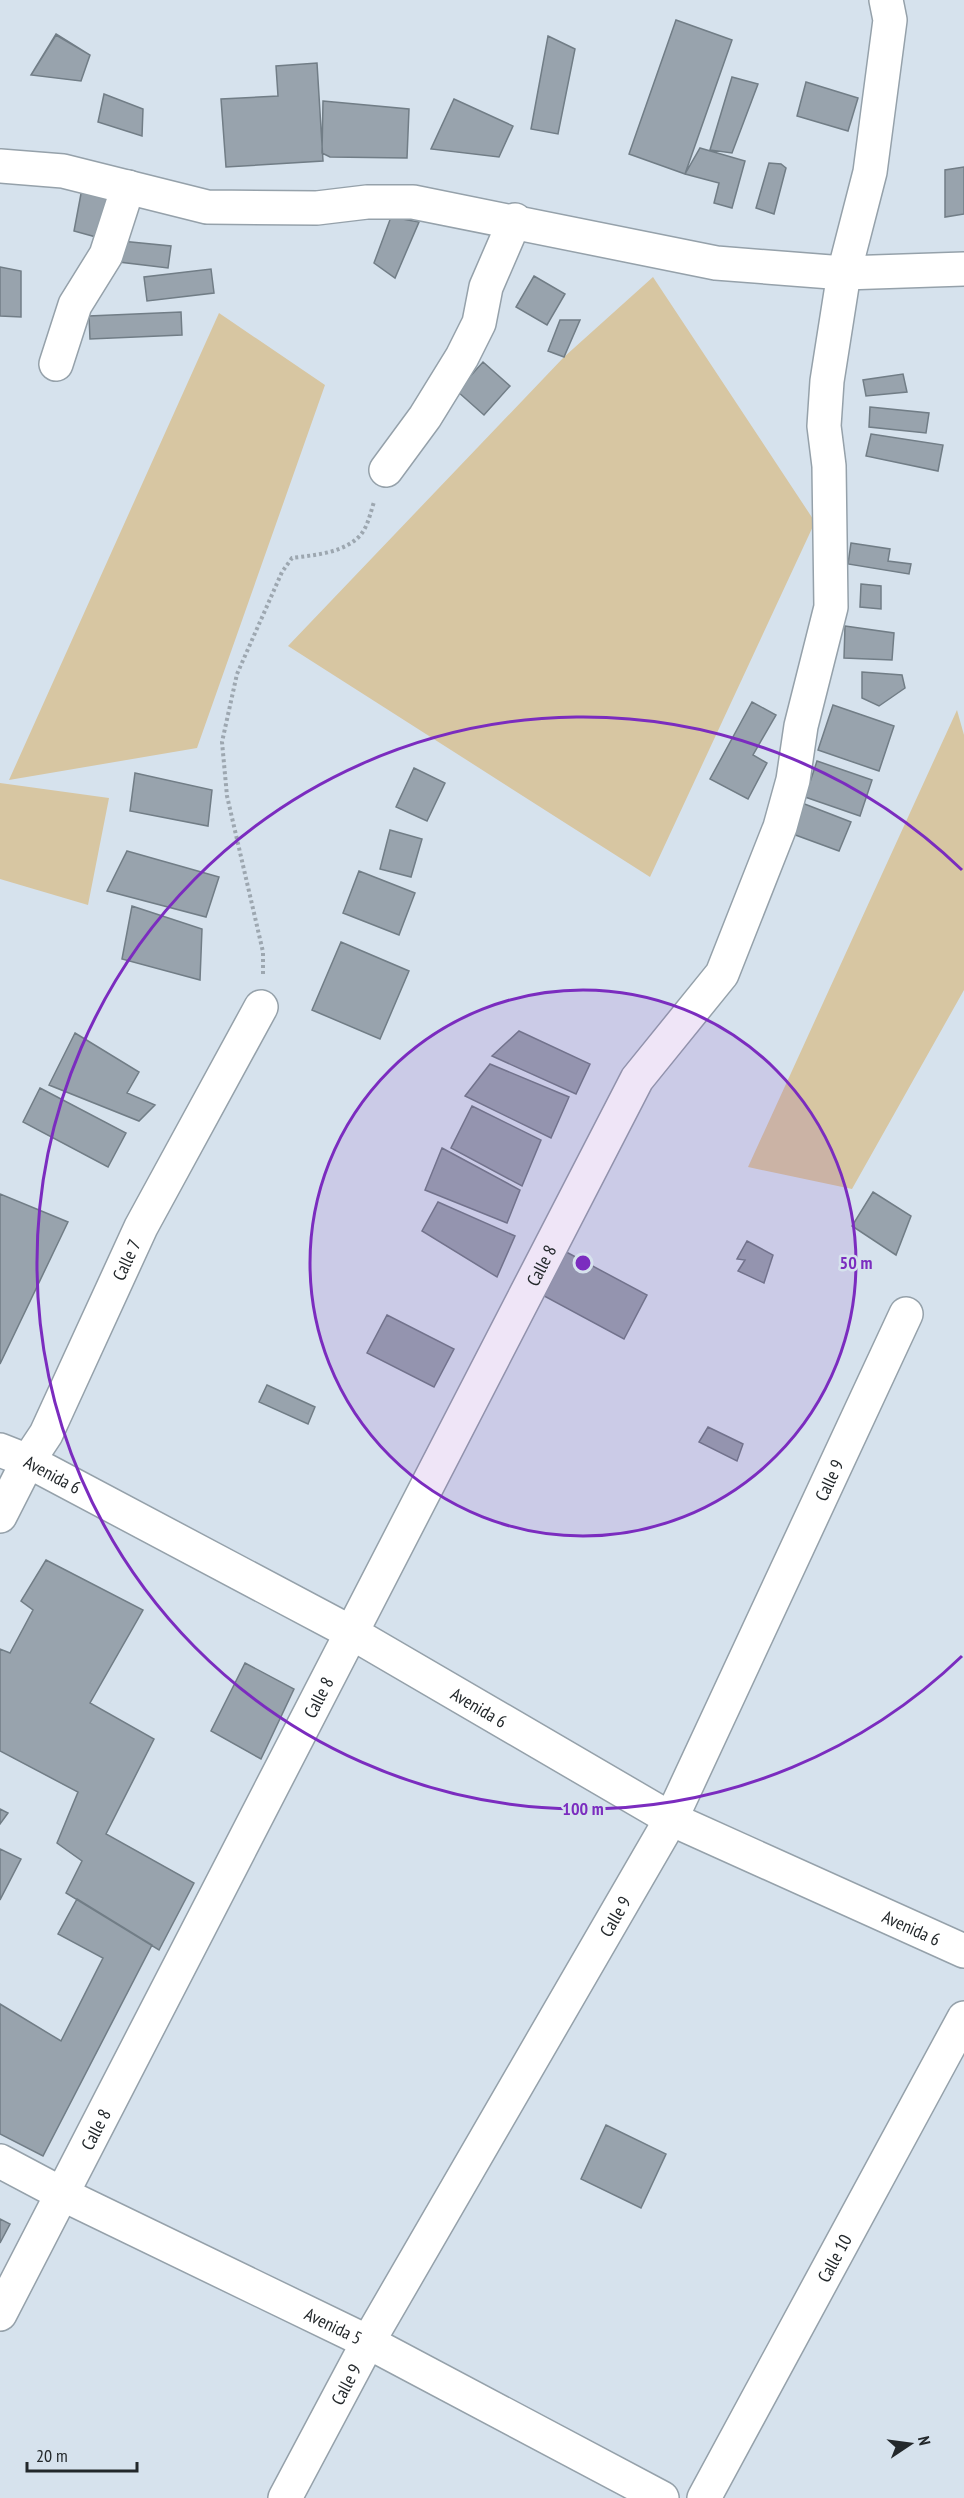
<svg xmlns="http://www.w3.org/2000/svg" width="964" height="2498" viewBox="0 0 964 2498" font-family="'PT Sans Narrow',sans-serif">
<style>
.green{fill:#d7c6a2}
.building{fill:#98a3ad;stroke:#717d86;stroke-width:1.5}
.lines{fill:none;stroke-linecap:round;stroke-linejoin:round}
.minor-casing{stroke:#95a1aa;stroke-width:36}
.tertiary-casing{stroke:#95a1aa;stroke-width:36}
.path{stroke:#9da7b0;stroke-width:4;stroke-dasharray:3 3;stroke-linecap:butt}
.minor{stroke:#fff;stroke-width:33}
.tertiary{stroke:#fff;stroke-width:33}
.ring{fill:none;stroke:#7b2cbf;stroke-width:3}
.labels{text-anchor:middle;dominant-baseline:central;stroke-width:5;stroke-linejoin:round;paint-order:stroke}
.street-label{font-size:18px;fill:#23282b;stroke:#d6e2ed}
.centre{fill:#7b2cbf;stroke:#d6e2ed;stroke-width:3}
.ring-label{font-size:18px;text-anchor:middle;font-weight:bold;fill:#7b2cbf;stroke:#d6e2ed;stroke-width:5;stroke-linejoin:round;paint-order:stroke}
</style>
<rect width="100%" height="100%" fill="#d6e2ed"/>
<!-- green -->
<path class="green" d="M653,277l162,245 -165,355 -362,-231 276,-289z
M219,313l106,72 -128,363 -188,32z
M957,710l7,25v255l-112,199 -104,-22z
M0,783l109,15 -21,107 -88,-26z"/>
<!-- building -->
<path class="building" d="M676,20l56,20 -47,134 -56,-20z
M56,34l34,21 -9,26 -50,-6z
M56,35l34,20 -9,26 -50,-6z
M548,36l27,13 -17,85 -27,-5z
M317,63l6,98 -97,6 -5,-68 57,-3 -2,-30z
M732,77l26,7 -26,69 -22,-3z
M806,82l52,16 -10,33 -51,-15z
M104,94l39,15 -1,27 -44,-14z
M454,99l59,27 -14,31 -68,-8z
M323,101l86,8 -2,49 -77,-1 -8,-4z
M700,148l45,13 -13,47 -18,-5 5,-20 -34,-9z
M769,163l12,1 5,4 -12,46 -18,-6z
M964,167v47l-19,3v-47z
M83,183l27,7 -14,47 -22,-6z
M391,217l28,5 -24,56 -21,-15z
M121,241l50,5 -3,22 -49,-6z
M0,267l21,4v46l-21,-1z
M211,269l3,24 -67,8 -3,-24z
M534,276l31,18 -18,31 -31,-18z
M181,312l1,23 -92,4 -1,-23z
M560,320h20l-16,37 -16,-6z
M483,362l27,24 -26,29 -27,-24z
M903,374l4,18 -41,4 -3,-16z
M870,407l59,6 -3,20 -57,-6z
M871,434l72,11 -5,26 -72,-15z
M851,543l39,6 -2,12 23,3 -2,10 -61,-10z
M861,584l20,2v23l-21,-2z
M845,626l49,7 -2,27 -48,-2z
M862,672l40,3 3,13 -26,18 -17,-8z
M752,702l24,13 -23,40 14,8 -19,36 -38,-20z
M833,705l61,21 -15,45 -61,-21z
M817,761l55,19 -12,36 -55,-19z
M414,768l31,15 -18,38 -31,-14z
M135,773l77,17 -4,36 -78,-15z
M802,803l49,19 -12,29 -49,-18z
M390,830l32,9 -11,38 -31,-8z
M127,851l92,26 -13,40 -99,-26z
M359,871l56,22 -16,42 -56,-22z
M132,906l70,23 -2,51 -78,-21z
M341,942l68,29 -29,68 -68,-29z
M519,1031l71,33 -14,30 -84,-38z
M75,1033l64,39 -12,21 28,12 -16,16 -90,-36z
M490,1064l79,33 -18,41 -86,-42z
M40,1088l86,45 -18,34 -85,-45z
M472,1106l69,34 -19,46 -71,-38z
M442,1148l78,42 -13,33 -82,-33z
M873,1192l38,24 -15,39 -44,-29z
M0,1194l68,28 -68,142z
M438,1202l77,34 -18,41 -75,-46z
M747,1241l26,14 -9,28 -26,-12 7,-11 -8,-1z
M555,1246l92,49 -23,44 -91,-49z
M387,1315l67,34 -20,38 -67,-34z
M267,1385l48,22 -7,17 -49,-22z
M267,1385l48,22 -7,17 -49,-22z
M708,1427l35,17 -6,17 -38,-19z
M46,1560l97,50 -53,93 64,36 -48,95 88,49 -35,67 -93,-57 16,-32 -25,-18 21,-51 -78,-41v-102l10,4 23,-43 -12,-9z
M245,1663l49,26 -33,70 -50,-28z
M0,1809l8,4 -8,11z
M0,1849l21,10 -21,41z
M77,1899l75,46 -109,211 -43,-22v-130l61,37 42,-83 -45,-24z
M606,2125l60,29 -25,54 -60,-29z
M0,2219l10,5 -10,19z"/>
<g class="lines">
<!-- minor casing -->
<g class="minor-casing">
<g id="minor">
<path d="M0,166l63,5 144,36 110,1 50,-6h46l303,61 128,10 120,-4"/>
<path d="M56,364l19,-59 31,-50 22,-68"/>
<path d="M386,470l39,-53 37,-60 17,-34 7,-36 29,-67"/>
<path id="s1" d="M0,1450l28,11 324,172 319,186 293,132"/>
<path id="s2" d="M0,1516l28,-55 18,-27 95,-207 120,-220"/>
<path id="s3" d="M0,2314l637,-1235 85,-105 58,-147 13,-47 8,-54 30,-119 -2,-141 -5,-40 3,-45 17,-108 26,-101 20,-152 -4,-20"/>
<path id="s4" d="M285,2498l83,-156 303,-523 235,-505"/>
<path id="s5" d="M704,2498l260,-480"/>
</g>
</g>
<!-- tertiary casing -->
<g class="tertiary-casing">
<g id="tertiary">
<path id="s6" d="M0,2161l64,34 304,147 294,156"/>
</g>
</g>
<!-- path -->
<path class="path" d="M263,974v-22l-36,-156 -5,-54 15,-68 45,-102 10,-14c22,-3 55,-5 70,-25 6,-8 9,-22 12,-31"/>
<!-- minor -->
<use href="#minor" class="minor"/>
<!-- tertiary -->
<use href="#tertiary" class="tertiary"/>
</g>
<!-- distance rings -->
<circle cx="583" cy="1263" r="273" fill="#7b2cbf" fill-opacity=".12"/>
<g class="ring">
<circle cx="583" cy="1263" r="273"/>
<path d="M962 1656A546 546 0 1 1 962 870"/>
</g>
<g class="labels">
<!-- street labels -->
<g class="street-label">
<text stroke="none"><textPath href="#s2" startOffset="286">Calle 7</textPath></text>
<text stroke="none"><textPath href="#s3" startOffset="1180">Calle 8</textPath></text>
<text stroke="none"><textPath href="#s1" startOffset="58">Avenida 6</textPath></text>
<text stroke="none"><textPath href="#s4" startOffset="1155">Calle 9</textPath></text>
<text stroke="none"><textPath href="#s3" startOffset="694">Calle 8</textPath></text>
<text stroke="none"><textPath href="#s1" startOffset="544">Avenida 6</textPath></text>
<text stroke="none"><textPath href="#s4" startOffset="669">Calle 9</textPath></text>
<text stroke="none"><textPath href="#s1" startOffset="1030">Avenida 6</textPath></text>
<text stroke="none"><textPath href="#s3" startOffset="208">Calle 8</textPath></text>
<text stroke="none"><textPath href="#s5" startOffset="273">Calle 10</textPath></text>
<text stroke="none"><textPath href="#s6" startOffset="372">Avenida 5</textPath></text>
<text stroke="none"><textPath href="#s4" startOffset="129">Calle 9</textPath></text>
</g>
</g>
<circle cx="583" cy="1263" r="9" class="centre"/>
<g class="ring-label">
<text x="856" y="1269">50 m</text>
<text x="583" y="1815">100 m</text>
</g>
<!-- north arrow -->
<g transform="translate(910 2444) rotate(77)" stroke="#d6e2ed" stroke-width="4.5" paint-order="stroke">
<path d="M0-4.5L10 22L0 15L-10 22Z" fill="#23282b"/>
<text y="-9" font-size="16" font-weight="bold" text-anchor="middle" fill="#23282b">N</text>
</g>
<!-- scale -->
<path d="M27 2462v9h110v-9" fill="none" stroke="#23282b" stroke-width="3"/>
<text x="36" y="2462" font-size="18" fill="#23282b" stroke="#d6e2ed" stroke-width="4.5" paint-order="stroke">20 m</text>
</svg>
